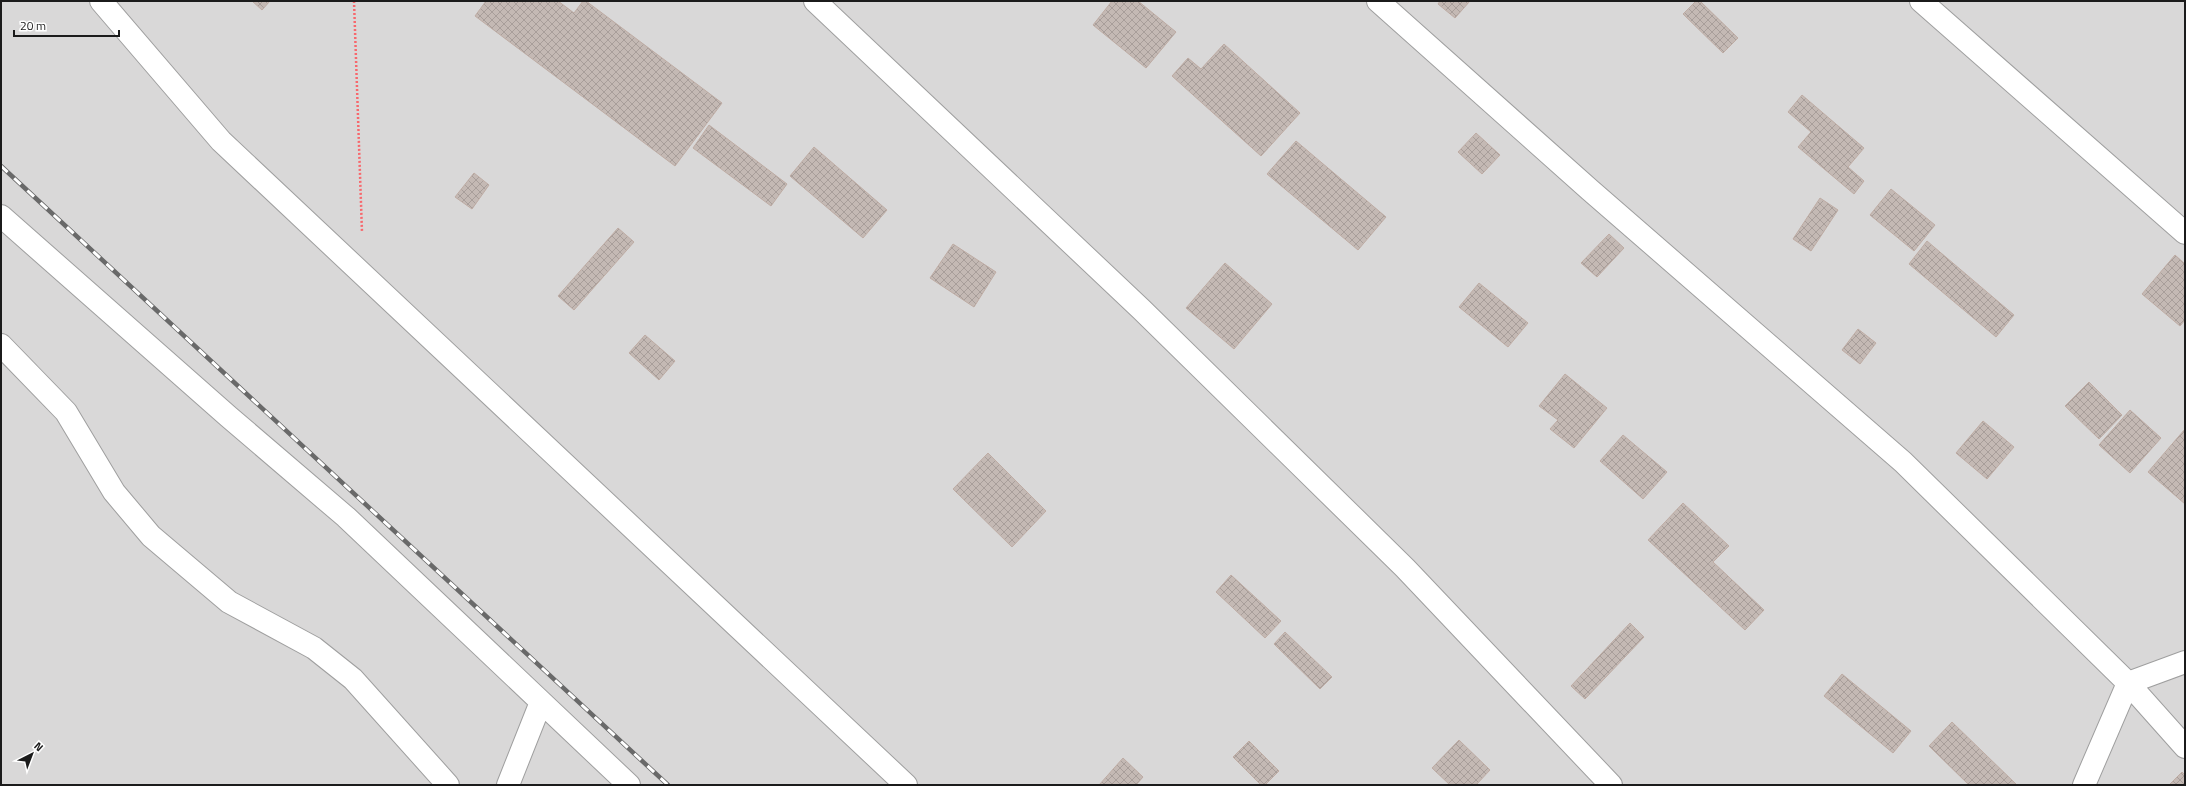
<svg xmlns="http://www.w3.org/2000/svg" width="2186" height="786" viewBox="0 0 2186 786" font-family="'Titillium Web',sans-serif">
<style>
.residential{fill:#d9d8d8}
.building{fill:url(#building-cross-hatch);stroke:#beaca4}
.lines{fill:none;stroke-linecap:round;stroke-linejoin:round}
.street-casing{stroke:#9f9f9f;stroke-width:24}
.path{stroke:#f7686d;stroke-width:2.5;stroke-dasharray:2 2;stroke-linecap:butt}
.street{stroke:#fff;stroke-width:22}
.rail-casing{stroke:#696969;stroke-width:4.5}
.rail{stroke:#fff;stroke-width:3;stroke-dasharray:9;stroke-linecap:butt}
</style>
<defs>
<pattern id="building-cross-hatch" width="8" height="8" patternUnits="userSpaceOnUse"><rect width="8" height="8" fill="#c4b9b4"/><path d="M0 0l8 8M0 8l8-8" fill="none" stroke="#a89e9a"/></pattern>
</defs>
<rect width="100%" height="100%" fill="#ede7e1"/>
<!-- residential -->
<path class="residential" d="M1,1h2184v784h-2184z"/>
<!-- building -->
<path class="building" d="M252,1h18l-8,9z
M486,1h72l16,12 9,-12h3l136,102 -47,63 -200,-150z
M1112,1h26l38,31 -30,36 -53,-43z
M1440,1h30l-15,17 -17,-14z
M1696,1h4l38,37 -15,15 -40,-39z
M1224,44l76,69 -39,43 -89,-80 16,-18 13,11z
M1802,95l62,53 -16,19 16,14 -10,13 -56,-47 13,-15 -23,-20z
M709,125l78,59 -16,22 -78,-58z
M1476,133l24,22 -18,19 -24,-22z
M1296,141l90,76 -28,33 -91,-76z
M814,147l73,63 -24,28 -73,-62z
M474,173l15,12 -17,24 -17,-12z
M1891,189l44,36 -21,26 -44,-36z
M1820,198l18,12 -27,41 -18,-12z
M618,228l16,14 -60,68 -16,-14z
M1609,234l15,14 -27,29 -16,-14z
M1927,241l87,74 -18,22 -87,-73z
M953,244l43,28 -22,35 -44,-29z
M2175,255l10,9v56l-5,6 -38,-32z
M1225,263l47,41 -38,45 -48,-41z
M1479,283l49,40 -20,24 -49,-40z
M1858,329l18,14 -16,21 -18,-14z
M645,335l30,26 -16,19 -30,-27z
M1565,374l42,34 -33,40 -24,-19 8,-9 -19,-14z
M2089,382l33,33 -23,24 -34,-33z
M2130,410l31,28 -31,35 -31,-28z
M1983,421l31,26 -27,32 -31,-26z
M2185,429v75l-37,-32z
M1623,435l44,37 -24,27 -43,-38z
M988,453l58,58 -34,36 -59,-58z
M1683,503l46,43 -16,16 51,48 -19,20 -97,-90z
M1231,575l50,46 -16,17 -49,-46z
M1630,623l14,14 -59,62 -14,-13z
M1285,632l47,45 -12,12 -46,-45z
M1842,674l69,57 -18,22 -69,-57z
M1952,722l65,63h-48l-40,-39z
M1459,740l31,30 -14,15h-26l-18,-17z
M1249,741l30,30 -14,14h-4l-28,-28z
M1123,758l20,19 -7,8h-37z
M2182,772l3,3v10h-16z"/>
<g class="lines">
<!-- street casing -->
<g class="street-casing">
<path id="street" d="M101,1l120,140 685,644
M815,1l326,308 264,259 206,217
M1378,1l212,189 313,272 225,221 57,64
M1921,1l264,232
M1,216l228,201 117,100 283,268
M1,345l65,67 48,80 37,44 78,66 85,46 39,31 95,106
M508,785l33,-83
M2084,785l44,-102 57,-21"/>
</g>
<!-- path -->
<path class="path" d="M354,1l8,231"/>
<!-- street -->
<use href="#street" class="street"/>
<!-- rail casing -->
<g class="rail-casing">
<path id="rail" d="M1,166l667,619"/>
</g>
<!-- rail -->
<use href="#rail" class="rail"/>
</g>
<!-- border -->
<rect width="2186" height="786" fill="none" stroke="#1b1b1b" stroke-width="4"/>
<!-- north arrow -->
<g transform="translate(32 754) rotate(42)" stroke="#ffffff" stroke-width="3" paint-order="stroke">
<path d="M0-3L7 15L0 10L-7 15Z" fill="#1b1b1b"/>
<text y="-6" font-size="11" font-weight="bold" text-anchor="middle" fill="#1b1b1b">N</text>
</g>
<!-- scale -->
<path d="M14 30v6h105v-6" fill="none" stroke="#1b1b1b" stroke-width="2"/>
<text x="20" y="30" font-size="12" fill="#1b1b1b" stroke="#ffffff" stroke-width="3" paint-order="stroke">20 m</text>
</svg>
